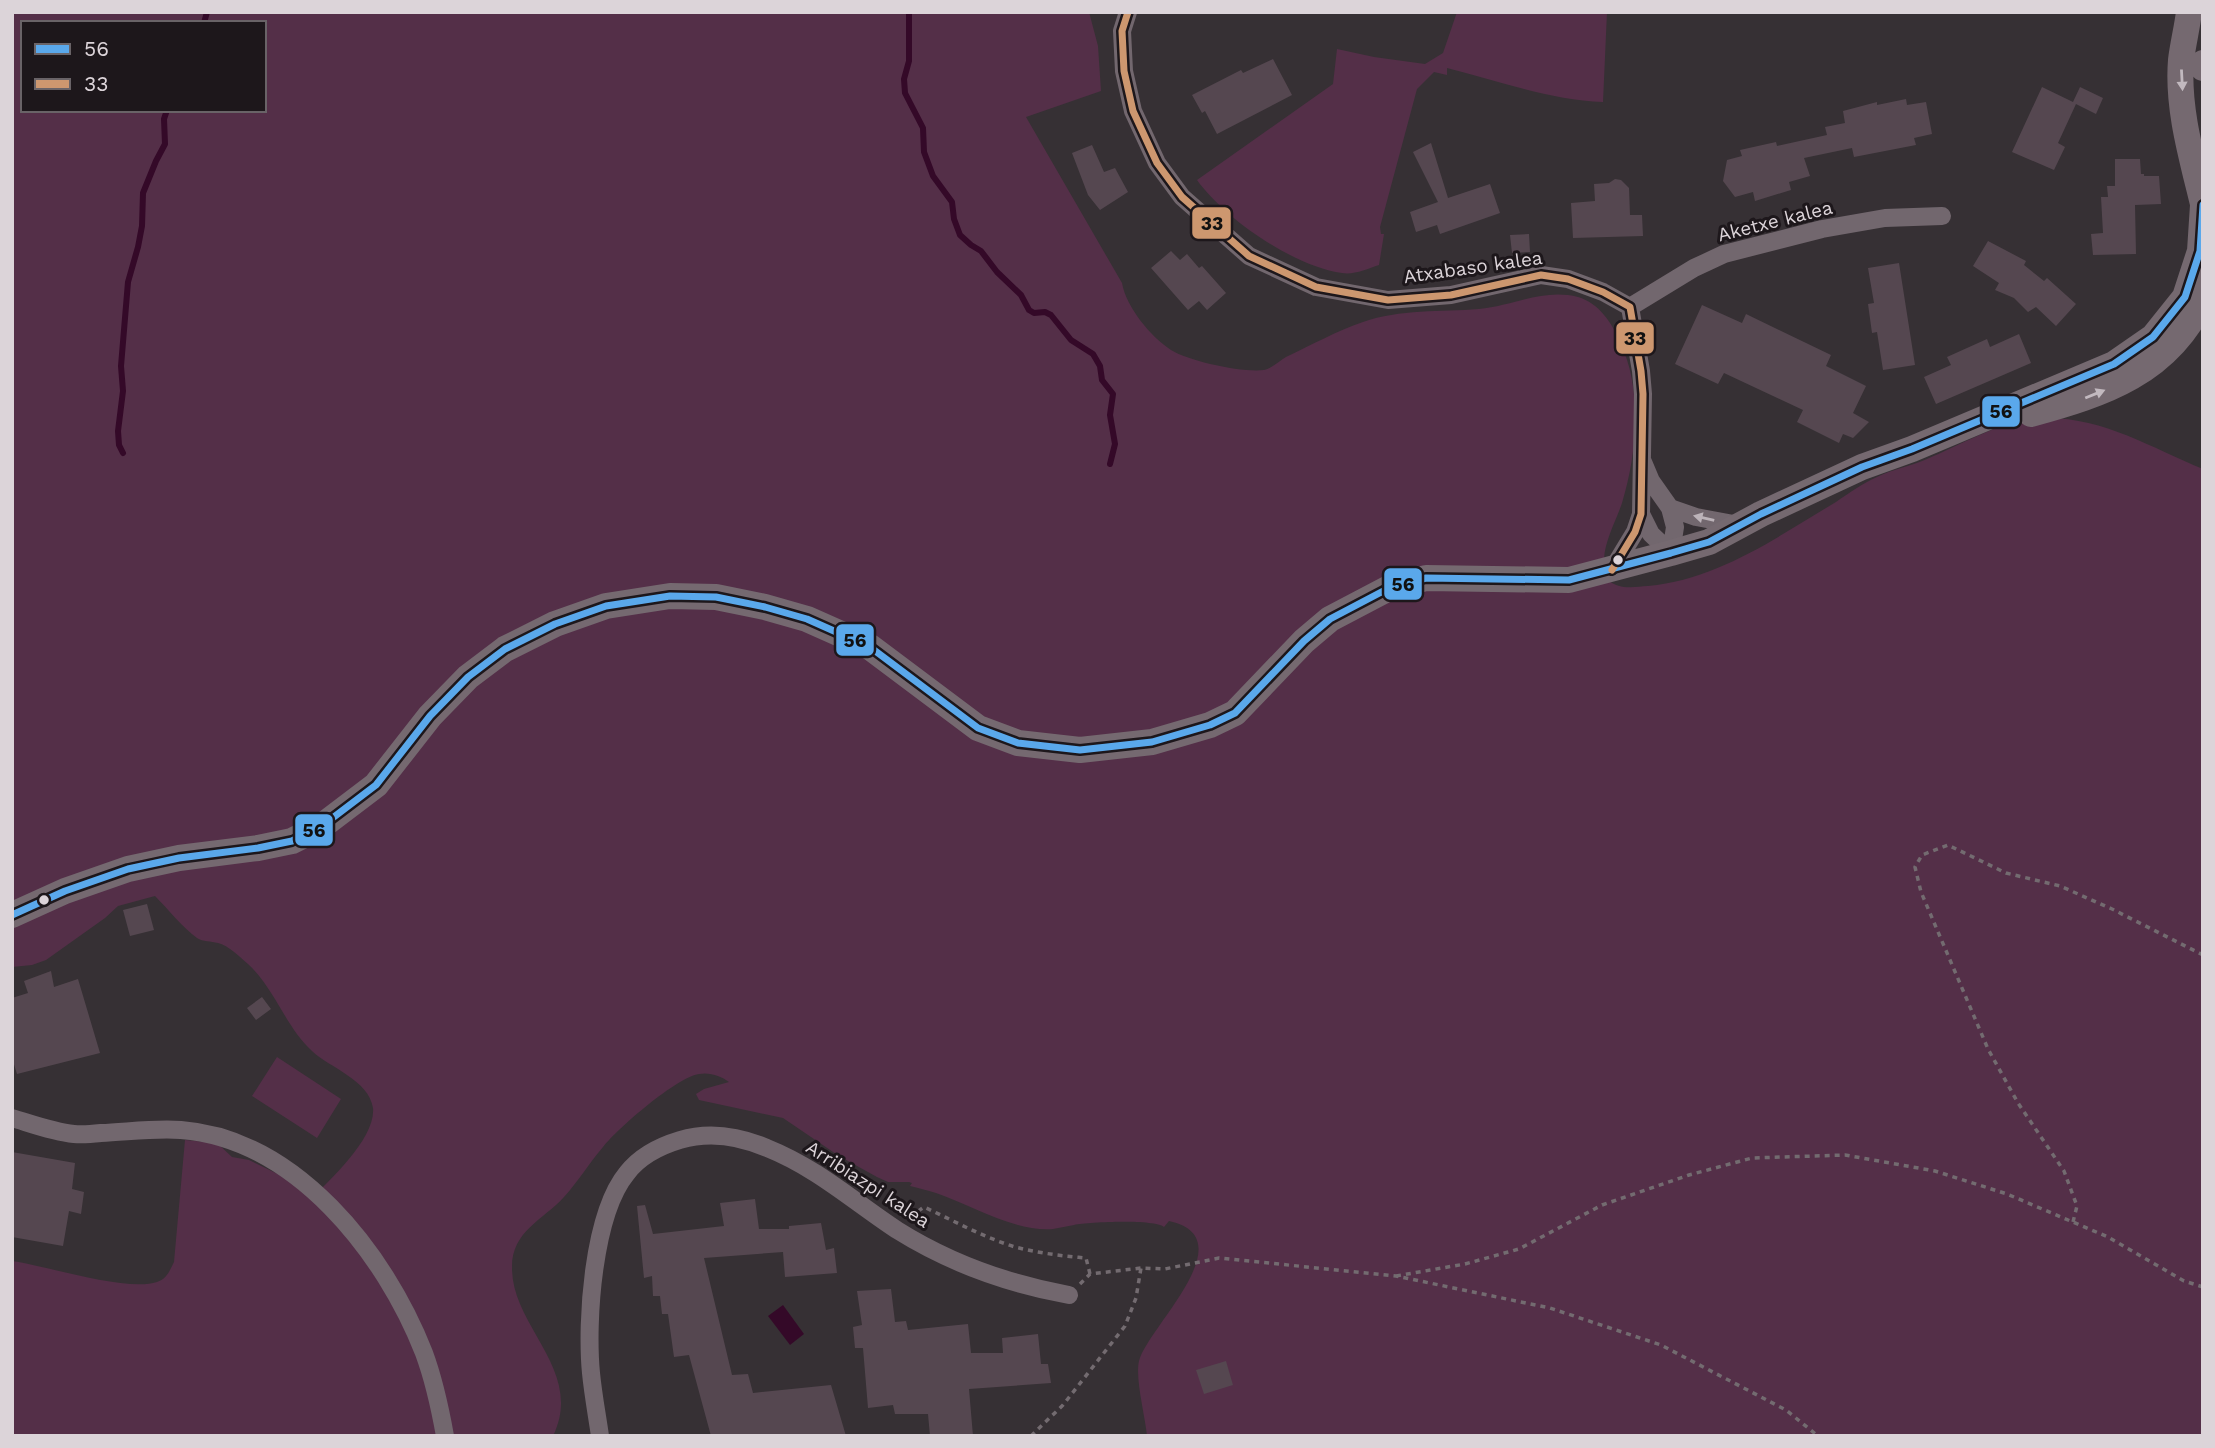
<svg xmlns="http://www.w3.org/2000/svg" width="2215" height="1448" viewBox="0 0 2215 1448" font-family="'Work Sans',sans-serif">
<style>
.green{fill:#542f48;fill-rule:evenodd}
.water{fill:#340928}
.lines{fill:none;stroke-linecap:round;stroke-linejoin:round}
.stream{stroke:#340928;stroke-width:6}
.building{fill:#554750}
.path{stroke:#736b70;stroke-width:3.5;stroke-dasharray:5 5;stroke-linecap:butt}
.street{stroke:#72676e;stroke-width:18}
.secondary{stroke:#756970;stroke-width:26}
.bus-1-casing{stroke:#1d171b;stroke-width:12}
.bus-2-casing{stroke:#1d171b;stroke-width:12}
.bus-1{stroke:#5aa8eb;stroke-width:7}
.bus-2{stroke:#cd976f;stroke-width:7}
.oneway{fill:#c2b9bf}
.oneway2{fill:#bcb3b9}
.bus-dot{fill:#dcd4d9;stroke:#1d171b;stroke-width:2.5}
.labels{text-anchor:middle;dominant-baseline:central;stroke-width:6;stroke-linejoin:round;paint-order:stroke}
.street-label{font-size:19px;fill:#dcd4d9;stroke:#1d171b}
.line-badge{stroke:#1d171b;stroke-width:2.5}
.pale-badge-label{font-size:19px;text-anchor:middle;font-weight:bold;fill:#111}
</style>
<rect width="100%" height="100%" fill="#363034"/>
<!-- green -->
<path class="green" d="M12,12h1077l9,34 3,45 -75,26 96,166c4,24 29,54 49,67 17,11 72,23 93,20 7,-1 15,-9 22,-13 25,-12 51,-26 77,-35 37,-13 78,-10 116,-13 34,-3 64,-21 99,-12 21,6 34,26 42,45 23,48 17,111 2,161 -6,18 -17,37 -18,56 0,6 2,14 4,21 11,10 26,7 40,6 71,-7 129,-49 188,-84 13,-9 27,-19 41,-25 16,-8 34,-11 50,-18 29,-12 75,-38 104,-40 63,-7 116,27 172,50v967h-1056c-2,-21 -12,-57 -8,-75 8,-33 108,-123 30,-140l-5,6c-10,-8 -75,-5 -90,-2 -7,1 -14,3 -21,4 -38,3 -82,-24 -117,-36 -9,-3 -18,-5 -26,-7l2,-3 -3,-1h-21l-11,-5 -38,-21 -56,-38 -84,-18 -3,-6 8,-5 25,-7c-8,-6 -19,-10 -30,-8 -22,3 -81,54 -96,73 -14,16 -25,35 -39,50 -21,23 -52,34 -52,70 -1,60 73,103 41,169h-541v-175c35,5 115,31 145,21 10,-3 13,-12 17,-20l11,-122 32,3 15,14 17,3 35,17 27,22c19,-19 65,-61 62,-91 -4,-28 -43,-40 -61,-57 -27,-25 -37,-62 -64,-87 -7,-6 -20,-19 -30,-21 -7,-2 -15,-1 -21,-5 -13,-9 -30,-30 -42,-42l-37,10 -13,12 -59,42 -14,5 -20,2zM23,23h241v87h-241z
M1457,12h150l-4,90c-53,-2 -104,-21 -156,-34v7l-13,-3 -17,17 -37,138 1,7h3l-5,31c-12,4 -25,10 -37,8 -49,-7 -117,-54 -145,-93l136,-96 4,-35 37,8 51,7 18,-11z
M277,1057l64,42 -24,39 -65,-42z"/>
<!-- water -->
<path class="water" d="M783,1305l21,29 -14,11 -22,-29z"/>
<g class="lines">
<!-- stream -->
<path class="stream" d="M909,12v49l-5,18 1,14 18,35 1,24 9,24 19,26 2,17 6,16 11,10 10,6 16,21 24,23 8,15 5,3 11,-1 6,3 20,25 22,14 7,12 2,14 11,14 -3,21 5,29 -5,20
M204,23l3,-11
M123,453l-4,-8 -1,-14 5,-40 -2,-25 7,-84 10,-35 4,-21 1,-33 13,-32 9,-17 -1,-25 3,-9"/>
</g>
<!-- building -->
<path class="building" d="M1273,59l19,36 -75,39 -12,-23 -3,2 -10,-18 49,-25 2,3z
M2042,87l31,15 7,-15 23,11 -7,16 -20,-10 -18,39 7,4 -11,23 -42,-18z
M1906,99l1,6 19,-3 6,32 -18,4 2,7 -62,12 -2,-9 -48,10 6,18 -21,6 2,8 -36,11 -2,-9 -18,5 -12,-16 4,-21 15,-4 -2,-6 36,-8 1,4 50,-11 -2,-8 20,-4 -2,-12 34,-9v3z
M1431,143l17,55 42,-14 10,29 -60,21 -3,-9 -21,7 -6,-20 28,-10 -25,-50z
M1092,145l12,27 11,-4 13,24 -28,18 -12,-15 -16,-42z
M2115,159h25l1,15h3v2h15l2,28 -26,1 1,49 -43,1 -2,-21 12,-1 -2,-36h7l-1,-11h8z
M1615,179l6,1 8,8 1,27h12l1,21 -70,2 -2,-35 24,-2 -1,-17 15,-1z
M1529,234l1,18 -18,1 -2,-18z
M1988,241l38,20 -2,4 20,16 3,-3 29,26 -20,22 -20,-19 -8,5 -14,-14 -19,-8 4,-7 -26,-17z
M1171,251l9,9 7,-6 12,14 3,-2 24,27 -19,17 -8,-9 -11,9 -37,-42z
M1899,263l16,102 -32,5 -6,-38 -5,1 -4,-29 6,-1 -6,-35z
M1702,305l40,18 4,-9 85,41 -5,11 40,20 -13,27 16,9 -16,16 -10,-4 -4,9 -42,-21 6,-12 -79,-37 -6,11 -43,-20z
M2019,334l12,29 -95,41 -12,-27 27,-12 -4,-8 40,-18 3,8z
M147,904l7,26 -24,6 -7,-26z
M51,971l3,16 24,-8 22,74 -83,21 -5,-16v-60l16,-5 -4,-12z
M262,997l9,12 -15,11 -9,-12z
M12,1152l63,11 -3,26 12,3 -3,22 -12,-3 -6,35 -51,-9z
M755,1199l4,30h30v-3l32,-3 5,27 8,-2 3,25 -52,4 -2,-25 -79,6 28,117 16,-1 5,19 78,-8 15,51h-135l-22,-81 -15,2 -6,-43h-6l-2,-18h-7l-1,-20 -8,2 -7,-72 8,-1 8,29 71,-8 -4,-23z
M891,1289l4,33 11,-1 2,9 60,-6 3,29h32l-1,-15 36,-4 3,30h7l3,19 -82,6 4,47h-43l-2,-22h-33l-2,-9 -25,3 -5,-60h-8l-2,-21 9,-2 -5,-34z
M1226,1361l7,24 -29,9 -8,-24z"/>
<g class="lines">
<!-- path -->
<path class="path" d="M910,1217l14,-10c30,14 59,30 91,40 23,6 47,9 71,11l4,16
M2073,1222l4,-16 -13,-35 -46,-68 -30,-54 -67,-157 -6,-25 7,-12 26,-10 58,28 54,13 52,23 91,46
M1396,1276l69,-12 54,-15 83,-44 87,-30 63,-17 93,-3 90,16 72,23 101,43 76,44 19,6
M1080,1284l10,-10 51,-6 24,1 54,-11 177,18 154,32 111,37 125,65 32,26
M1031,1436l32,-31 62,-79 11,-28 5,-30"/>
<!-- street -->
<path class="street" d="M1128,12l-6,19 2,40 9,40 24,52 25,34 67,59 67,31 72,13 63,-5 90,-20 27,4 35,13 27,15 11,64 2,23 -2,120 -6,18 -23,38
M1630,307l64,-39 30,-14 98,-25 63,-11 57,-2
M1643,462l8,19 19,27 5,19 -4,26
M1670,508l26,9 43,8
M1641,514l10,20 20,19
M12,1118c20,6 41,14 62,16 9,1 18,0 27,-1 26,-1 53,-5 80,-3 115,9 204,123 243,223 10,27 16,55 21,83
M600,1436c-3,-21 -7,-42 -9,-63 -5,-52 2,-159 36,-200 13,-17 33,-27 53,-33 30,-9 59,-4 87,8 50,20 86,53 130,82 51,32 112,54 172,65"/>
<!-- secondary -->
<path class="secondary" d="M2189,12c-2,16 -6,32 -8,48 -4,48 11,98 22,144
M2203,63v5
M2031,414c73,-20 138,-41 172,-115
M12,915l53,-24 63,-22 51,-11 79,-10 34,-7 30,-15 54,-41 54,-69 38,-39 37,-28 50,-25 51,-18 64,-10 46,1 49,10 42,12 63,28 108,81 40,15 62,7 72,-8 58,-17 25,-12 69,-72 26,-22 59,-31 37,-10 143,2 102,-27 38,-11 52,-28 101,-47 50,-18 202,-85 39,-27 32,-40 15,-46 3,-46"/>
<!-- bus-1 casing -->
<g class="bus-1-casing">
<path id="bus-1" d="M12,915l53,-24 63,-22 51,-11 79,-10 34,-7 30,-15 54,-41 54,-69 38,-39 37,-28 50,-25 51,-18 64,-10 46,1 49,10 42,12 63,28 108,81 40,15 62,7 72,-8 58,-17 25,-12 69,-72 26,-22 59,-31 37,-10 143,2 102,-27 38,-11 52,-28 101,-47 50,-18 202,-85 39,-27 32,-40 15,-46 3,-46"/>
</g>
<!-- bus-2 casing -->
<g class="bus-2-casing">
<path id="bus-2" d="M1128,12l-6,19 2,40 9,40 24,52 25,34 67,59 67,31 72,13 63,-5 90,-20 27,4 35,13 27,15 11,64 2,23 -2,120 -6,18 -23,38"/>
</g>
<!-- bus-1 -->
<use href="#bus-1" class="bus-1"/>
<!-- bus-2 -->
<use href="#bus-2" class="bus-2"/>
</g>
<!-- one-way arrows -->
<defs><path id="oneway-solid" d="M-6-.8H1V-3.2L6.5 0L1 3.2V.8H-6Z" transform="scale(1.75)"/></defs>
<g class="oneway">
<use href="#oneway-solid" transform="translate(2182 80) rotate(87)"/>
<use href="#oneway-solid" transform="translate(2095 394) rotate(-22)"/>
</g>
<use class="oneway2" href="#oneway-solid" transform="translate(1704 518) rotate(-167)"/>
<!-- markers -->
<g class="bus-dot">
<circle cx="1618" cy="560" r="6"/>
<circle cx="44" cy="900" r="6"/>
</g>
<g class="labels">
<!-- street labels -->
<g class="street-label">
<text transform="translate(1775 221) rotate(-14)">Aketxe kalea</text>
<text transform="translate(1473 267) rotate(-8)">Atxabaso kalea</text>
<text transform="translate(868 1184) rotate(33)">Arribiazpi kalea</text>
</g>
</g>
<g class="line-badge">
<rect x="1191" y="206" width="41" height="34" rx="7" fill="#cd976f"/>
<rect x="1615" y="321" width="40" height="34" rx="7" fill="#cd976f"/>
<rect x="1981" y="395" width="40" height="33" rx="7" fill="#5aa8eb"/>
<rect x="1383" y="567" width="40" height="34" rx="7" fill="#5aa8eb"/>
<rect x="835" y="623" width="40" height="34" rx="7" fill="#5aa8eb"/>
<rect x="294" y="813" width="40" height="34" rx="7" fill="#5aa8eb"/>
</g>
<g class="pale-badge-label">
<text x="1212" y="230">33</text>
<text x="1635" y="345">33</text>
<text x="2001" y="418">56</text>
<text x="1403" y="591">56</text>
<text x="855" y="647">56</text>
<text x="314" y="837">56</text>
</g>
<!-- border -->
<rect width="2215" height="1448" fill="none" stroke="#dcd4d9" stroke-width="28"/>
<!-- legend -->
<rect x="21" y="21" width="245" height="91" fill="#1d171b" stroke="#696367" stroke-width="2"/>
<rect x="35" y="44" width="35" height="10" fill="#5aa8eb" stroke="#696367" stroke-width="2"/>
<text x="84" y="56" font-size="21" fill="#dcd4d9">56</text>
<rect x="35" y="79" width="35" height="10" fill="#cd976f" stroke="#696367" stroke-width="2"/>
<text x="84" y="91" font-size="21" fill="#dcd4d9">33</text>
</svg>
